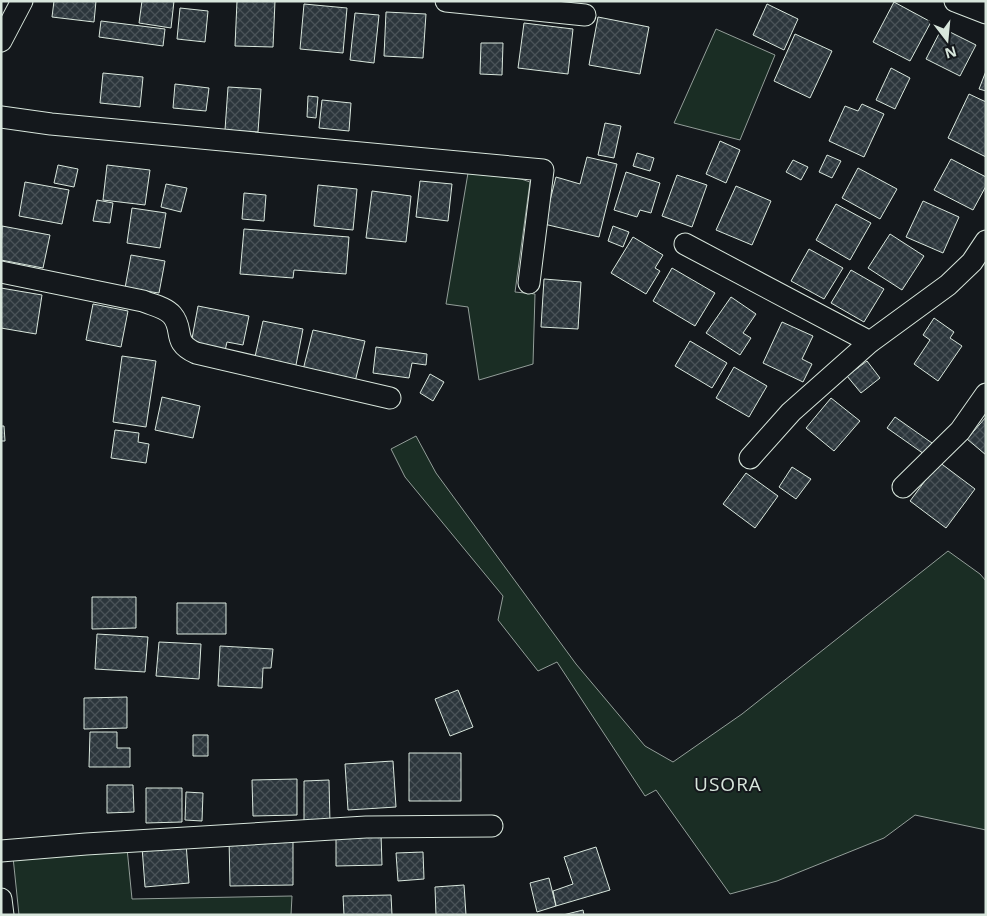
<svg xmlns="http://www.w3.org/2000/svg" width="987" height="916" viewBox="0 0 987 916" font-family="'Open Sans',sans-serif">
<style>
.green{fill:#1a2d24;stroke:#939e99}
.building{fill:url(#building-cross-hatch);stroke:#d8e6dc}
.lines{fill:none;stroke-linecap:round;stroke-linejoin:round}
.minor-casing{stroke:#d8e6dc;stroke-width:23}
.minor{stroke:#14181c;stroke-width:21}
.labels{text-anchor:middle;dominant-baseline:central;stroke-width:4;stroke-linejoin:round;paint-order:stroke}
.quarter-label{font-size:19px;letter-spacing:1px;fill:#d8e6dc;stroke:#14181c}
</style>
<defs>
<pattern id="building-cross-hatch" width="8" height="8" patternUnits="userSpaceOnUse" patternTransform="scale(1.25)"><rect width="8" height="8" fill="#2c363c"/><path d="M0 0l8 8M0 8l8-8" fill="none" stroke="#4a5358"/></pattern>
</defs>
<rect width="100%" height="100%" fill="#14181c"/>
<!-- green -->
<path class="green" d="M716,29l59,26 -35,85 -66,-17z
M468,173l53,6 9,3 -15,110 20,2 -2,70 -54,16 -11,-73 -22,-3z
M416,436l20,37 140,191 69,82 28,16 69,-48 206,-163 32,23 6,7v249l-71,-15 -31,23 -107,43 -47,13 -74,-104 -11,6 -88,-134 -19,9 -40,-51 5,-24 -98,-119 -14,-28z
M127,848l5,51 160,-3 -1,19h-272l-6,-58z"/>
<!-- building -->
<path class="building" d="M54,1h42l-2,21 -42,-5z
M142,1h32l-3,27 -32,-5z
M237,1h38l-2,46 -38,-1z
M894,2l37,20 -21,39 -37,-19z
M304,4l43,4 -4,45 -43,-4z
M767,4l31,15 -14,31 -31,-15z
M180,8l28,3 -3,31 -28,-3z
M386,12l40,2 -3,44 -39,-2z
M355,13l24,2 -5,48 -24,-3z
M598,17l51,10 -9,47 -51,-9z
M101,21l64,8 -2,17 -64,-9z
M524,23l49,6 -5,45 -50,-6z
M942,28l34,17 -16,31 -34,-17z
M795,34l37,17 -22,47 -36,-17z
M481,43h22l-1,32 -22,-1z
M891,68l19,10 -15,31 -19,-9z
M986,71v20l-7,-2z
M103,73l40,4 -3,30 -40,-4z
M175,84l34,4 -3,23 -33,-3z
M228,87l33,2 -3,43 -33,-2z
M969,94l17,8v55l-38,-19z
M308,96l10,1 -2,21 -9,-1z
M322,100l29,3 -2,28 -30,-3z
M862,104l22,10 -20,43 -35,-16 16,-35 13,5z
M605,123l16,3 -7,32 -16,-3z
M720,141l20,9 -14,33 -20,-9z
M637,153l17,5 -4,13 -17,-5z
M827,155l14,6 -9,17 -13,-6z
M587,157l30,7 -18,73 -55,-13 12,-47 24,7z
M951,159l35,18v9l-13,24 -39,-20z
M793,160l15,7 -7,13 -15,-8z
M58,165l20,4 -4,18 -20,-4z
M107,165l43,5 -5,35 -42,-5z
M858,168l39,21 -17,30 -38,-21z
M626,172l34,11 -9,30 -11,-3 -3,7 -23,-7z
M677,175l30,10 -15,42 -30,-11z
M420,181l32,3 -4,37 -32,-4z
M25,182l44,8 -7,34 -43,-8z
M166,184l21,4 -6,24 -20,-5z
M318,185l39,4 -4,41 -39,-4z
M736,186l35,15 -19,44 -36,-15z
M372,191l39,5 -5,46 -40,-4z
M244,193l22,2 -2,26 -22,-2z
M97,200l16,3 -3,20 -17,-2z
M923,201l36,16 -16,36 -37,-16z
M836,204l35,19 -21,37 -34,-20z
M132,208l34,5 -6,35 -33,-5z
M2,226l48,9 -7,33 -42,-8z
M613,226l16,6 -6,15 -15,-6z
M244,229l105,8 -3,37 -52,-4 -1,8 -53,-4z
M890,234l34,22 -22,34 -34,-22z
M633,237l30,18 -8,13 5,3 -14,23 -35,-21z
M809,249l34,19 -19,31 -33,-18z
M131,255l34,6 -6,32 -34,-5z
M672,268l43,25 -20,33 -42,-25z
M851,270l33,19 -20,33 -33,-19z
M544,279l37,3 -3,47 -37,-2z
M1,288l41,7 -6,39 -35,-6z
M731,297l25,17 -13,19 8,5 -11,17 -34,-22z
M93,304l35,7 -7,36 -35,-7z
M198,306l51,10 -6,29 -16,-3 -2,9 -34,-7z
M934,318l20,14 -4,6 12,8 -24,35 -24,-17 16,-24 -7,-5z
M263,321l40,8 -8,41 -41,-9z
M782,322l31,14 -11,23 10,5 -9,18 -40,-19z
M313,330l52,11 -11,45 -52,-12z
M690,341l37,22 -15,25 -37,-22z
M376,347l51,7 -1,11 -14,-2 -3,15 -36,-5z
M122,356l34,5 -10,66 -33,-5z
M867,361l13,17 -19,15 -14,-17z
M734,367l33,19 -18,31 -33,-19z
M430,374l14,8 -11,19 -13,-8z
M162,397l38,9 -7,32 -38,-8z
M831,398l29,23 -26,30 -28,-23z
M895,417l37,26 -8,11 -37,-26z
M986,417v38l-19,-16z
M1,426h3l1,15h-4z
M115,430l24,3 -1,9 11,2 -3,19 -35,-5z
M939,462l36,27 -29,39 -36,-27z
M792,467l19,12 -15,20 -17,-12z
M746,473l32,23 -23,32 -32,-24z
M92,597h44v31l-44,1z
M177,603h49v31h-49z
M97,634l51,3 -3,35 -50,-3z
M159,642l42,2 -2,35 -43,-3z
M220,646l53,3 -2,19h-8l-1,20 -44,-2z
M458,690l15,37 -23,9 -15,-37z
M127,697v31l-43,1v-31z
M90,732h27v16h13v19h-41z
M193,735h15v21h-15z
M409,753h52v48h-52z
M393,761l3,46 -48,3 -3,-46z
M297,779v36l-44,1 -1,-36z
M329,780l1,44h-26v-43z
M107,785h26l1,27 -27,1z
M146,788h36v34l-36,1z
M186,792l17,1 -1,28 -17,-1z
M381,834l1,31 -46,1v-31z
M293,836v49l-63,1 -1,-49z
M186,843l3,40 -44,4 -3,-40z
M596,847l14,43 -54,16 -3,-15 20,-7 -9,-27z
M423,852l1,27 -26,2 -2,-28z
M549,878l7,28 -19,6 -7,-29z
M464,885l2,30h-30l-1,-28z
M391,895l1,20h-48l-1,-19z
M583,910l1,5h-21z"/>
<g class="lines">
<!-- minor casing -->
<g class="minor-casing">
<path id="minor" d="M446,1l139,14
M955,1l31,12
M1,41l21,-40
M1,117l50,7 492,46 -14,113
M685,244l185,98
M1,272l142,29c9,4 22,6 29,14 13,15 -1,27 24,38l194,45
M750,458l41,-46 79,-70 78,-57 24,-23 14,-21
M903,487l57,-56 26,-37
M1,851l85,-7 280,-17 126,-1
M1,899l2,16"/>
</g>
<!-- minor -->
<use href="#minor" class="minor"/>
</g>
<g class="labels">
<!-- quarter labels -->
<g class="quarter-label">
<text x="728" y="784">USORA</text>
</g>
</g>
<!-- border -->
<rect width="987" height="916" fill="none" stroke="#d8e6dc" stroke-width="5"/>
<!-- north arrow -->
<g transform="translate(947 40) rotate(164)" stroke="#14181c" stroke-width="4" paint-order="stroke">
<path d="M0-4L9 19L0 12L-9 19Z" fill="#d8e6dc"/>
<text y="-8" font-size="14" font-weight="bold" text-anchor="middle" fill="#d8e6dc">N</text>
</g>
</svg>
